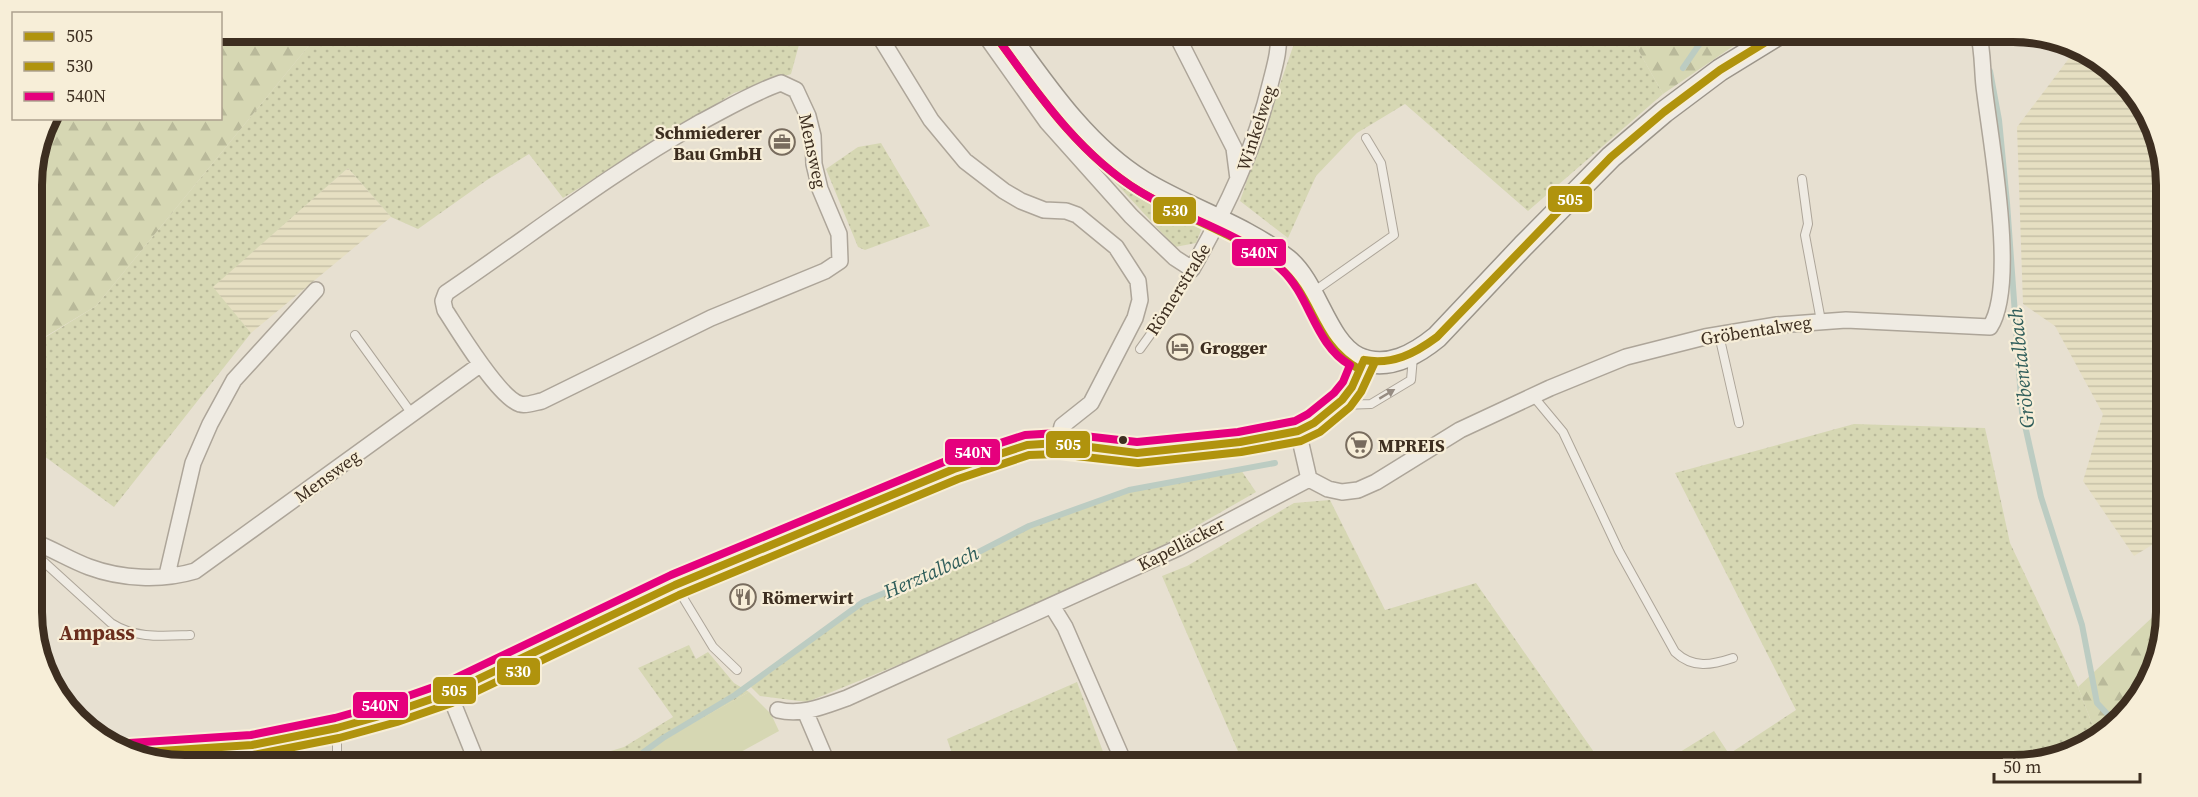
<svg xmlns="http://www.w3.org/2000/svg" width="2198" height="797" viewBox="0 0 2198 797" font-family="'Source Serif 4',serif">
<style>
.farmland{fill:url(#farmland-rules)}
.grass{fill:url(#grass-dots)}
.forest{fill:url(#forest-firs)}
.green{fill:#d6d7b3}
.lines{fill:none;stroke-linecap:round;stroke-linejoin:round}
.stream{stroke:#bcccc2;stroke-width:6}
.service-casing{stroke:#ada599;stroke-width:10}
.minor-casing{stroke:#ada599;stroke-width:18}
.tertiary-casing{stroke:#ada599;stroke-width:22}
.secondary-casing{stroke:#9c958a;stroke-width:24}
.service{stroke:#efebe3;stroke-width:8}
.minor{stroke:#efebe3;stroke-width:15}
.tertiary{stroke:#efebe3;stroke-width:20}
.secondary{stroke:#efebe3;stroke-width:21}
.bus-1-casing{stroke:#f7eed8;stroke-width:12}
.bus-2-casing{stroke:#f7eed8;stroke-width:12}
.bus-3-casing{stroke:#f7eed8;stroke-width:12}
.bus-1{stroke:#b0930d;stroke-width:8}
.bus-2{stroke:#b0930d;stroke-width:8}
.bus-3{stroke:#e5007d;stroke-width:8}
.oneway{fill:#968c82}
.bus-dot{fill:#3d2e20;stroke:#f7eed8;stroke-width:2}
.labels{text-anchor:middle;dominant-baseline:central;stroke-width:4.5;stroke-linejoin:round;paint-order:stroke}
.street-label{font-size:18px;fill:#3d2e20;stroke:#f7eed8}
.poi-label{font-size:18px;font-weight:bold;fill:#3d2e20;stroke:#f7eed8;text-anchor:start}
.water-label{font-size:20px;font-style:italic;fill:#2f5d5a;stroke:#f7eed8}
.quarter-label{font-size:21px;font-weight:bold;fill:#6b2e1e;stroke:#f7eed8}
.rim{fill:none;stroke:#3d2e20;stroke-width:8}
.line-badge{stroke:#f7eed8;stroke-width:2}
.badge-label{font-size:16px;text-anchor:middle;font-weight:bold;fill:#fff}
</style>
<defs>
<pattern id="farmland-rules" width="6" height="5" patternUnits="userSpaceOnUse" patternTransform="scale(1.5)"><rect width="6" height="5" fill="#e6dfc2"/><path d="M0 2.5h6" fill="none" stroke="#c6c0a6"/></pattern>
<pattern id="grass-dots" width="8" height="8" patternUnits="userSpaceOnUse" patternTransform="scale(1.5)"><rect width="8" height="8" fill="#d6d7b3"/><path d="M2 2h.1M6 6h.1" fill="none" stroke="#b9b99a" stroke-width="1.8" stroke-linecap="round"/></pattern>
<pattern id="forest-firs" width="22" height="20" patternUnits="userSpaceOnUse" patternTransform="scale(1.5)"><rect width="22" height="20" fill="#d6d7b3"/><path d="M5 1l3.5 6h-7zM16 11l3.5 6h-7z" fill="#b9b99a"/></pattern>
</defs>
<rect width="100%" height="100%" fill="#e7e0d1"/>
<!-- farmland -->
<path class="farmland" d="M2076,49l53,35 36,80 -5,376 -26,16 -51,-75 20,-67 -48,-88 -32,-22 -6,-177z
M348,168l43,49 -140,116 -39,-46z"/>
<!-- grass -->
<path class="grass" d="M320,32h477l3,9 -9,33 -57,19 -171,105 -34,-44 -42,26 -69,49 -27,-12 -43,-49 -135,119 38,46 -137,174 -81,-59v-103l63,-39z
M1298,32h330l35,62 -135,117 -123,-107 -48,29 -41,43 -28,62 -48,-37z
M881,143l49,83 -65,24 -7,-3 -32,-78 32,-22z
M1114,181l69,39 19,8 -6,15 -21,4z
M1854,424l131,4 25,115 68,144 19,50 -74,28h-364l55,-34 15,23 67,-44 -121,-237z
M1241,470l15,22 -96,55 -213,98 -140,57 -47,-6 -11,-11 114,-83 104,-44 62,-32 100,-36z
M1330,500l55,110 91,-27 127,182h-359l-82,-189 25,-10 107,-63z
M689,645l7,14 12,-7 26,31 15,9 -95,53 8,20h-77l6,-8 33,-10 49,-30 -35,-49z
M1077,682l31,83h-152l-9,-26z"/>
<!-- forest -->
<path class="forest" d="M221,32h99l-224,274 -63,38 -1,-170 15,-55 173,-1z
M1628,32h126l-91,62z
M2159,611l-1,50 -51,73 -10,3 -19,-50z"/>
<!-- green -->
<path class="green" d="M749,692l22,22 8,17 -62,34h-55l-9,-20z"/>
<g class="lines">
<!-- stream -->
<path class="stream" d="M1683,68l20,-29 12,-7
M1990,71l9,49 8,83 15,209 19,85 41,128 15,78 18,19
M626,765l37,-27 72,-43 128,-93 104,-44 62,-32 100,-36 146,-27"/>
<!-- service casing -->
<g class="service-casing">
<path id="service" d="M1802,179l6,45 -3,11 16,86
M1313,292l81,-57 -13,-72 -15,-25
M355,335l57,79
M1719,335l20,88
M1140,349l33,-46 19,-34
M1533,396l30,36 56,119 56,101c18,17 37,13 58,6
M1341,405l30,-1 40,-24 2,-23
M34,553l77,70c25,16 51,13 79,12
M676,586l37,61 24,23
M333,765l4,-7v-29"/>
</g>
<!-- minor casing -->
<g class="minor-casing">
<path id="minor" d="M877,32l54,88 34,41 39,30 17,10 23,9 22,1 11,4 39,32 22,34 2,19 -5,18 -44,85 -29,23 -4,17
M983,32l64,90 84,94 44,42 17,11c34,-60 63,-120 79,-188 4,-16 9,-32 7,-49
M1175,32l59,116 4,31
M781,83l15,7 12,26 5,20 1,28 6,25 19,45 1,27 -15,10 -114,47 -169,83c-6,1 -16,5 -22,3 -21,-6 -62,-74 -75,-94l-2,-9 3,-8c84,-57 164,-120 253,-170 27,-14 53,-30 82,-40z
M1298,431l11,48 19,10 14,3 16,-2 18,-8 84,-52 90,-42 76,-31 79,-20 72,-12 69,-5 144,7c28,-43 0,-188 -6,-241 -2,-19 -1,-36 -6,-54
M34,542c19,7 36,18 55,25 32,12 73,14 106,4l286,-207
M167,575l26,-112 17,-39 24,-44 82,-90
M1052,606l13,21 60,138
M449,693l29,72
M778,710c24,6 46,-4 69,-12l331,-150 131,-69
M805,711l23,54"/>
</g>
<!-- tertiary casing -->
<g class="tertiary-casing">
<path id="tertiary" d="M130,753l122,-8 85,-17 57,-16 55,-19 226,-108 279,-116 73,-24 31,-2 79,10 103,-11 58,-11 16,-8 28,-23 10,-13 12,-27"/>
</g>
<!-- secondary casing -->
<g class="secondary-casing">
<path id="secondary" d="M1006,32c39,54 79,114 137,150 46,28 101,44 144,78 29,23 39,83 71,98 29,13 57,-3 79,-21l86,-91 88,-89 53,-45 56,-42 62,-38"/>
</g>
<!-- service -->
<use href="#service" class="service"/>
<!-- minor -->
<use href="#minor" class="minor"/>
<!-- tertiary -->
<use href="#tertiary" class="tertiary"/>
<!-- secondary -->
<use href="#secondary" class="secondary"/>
<!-- bus-1 casing -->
<g class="bus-1-casing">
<path id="bus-1" d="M1364,360c29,5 50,-6 73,-23l174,-180 53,-45 56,-42 62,-38
M130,753l122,-8 85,-17 57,-16 55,-19 226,-108 279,-116 73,-24 31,-2 79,10 103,-11 58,-11 16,-8 28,-23 10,-13 12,-27"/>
</g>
<!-- bus-2 casing -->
<g class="bus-2-casing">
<path id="bus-2" d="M997,38c41,56 82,116 142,153 45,28 98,42 140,76 36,30 34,77 80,102
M160,762l93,-7 86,-17 58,-16 55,-19 227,-108 279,-116 71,-24 29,-1 80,9 103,-11 60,-11 19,-9 30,-25 11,-15 13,-28"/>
</g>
<!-- bus-3 casing -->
<g class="bus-3-casing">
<path id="bus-3" d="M129,743l122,-8 84,-17 56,-16 54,-19 226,-108 280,-116 74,-24 33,-2 79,9 101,-10 57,-11 13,-7 26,-21 9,-11 7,-17c-35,-20 -40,-69 -68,-95 -40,-38 -98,-51 -143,-79 -60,-37 -101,-97 -142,-153"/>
</g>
<!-- bus-1 -->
<use href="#bus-1" class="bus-1"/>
<!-- bus-2 -->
<use href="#bus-2" class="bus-2"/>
<!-- bus-3 -->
<use href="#bus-3" class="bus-3"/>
</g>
<!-- one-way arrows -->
<defs><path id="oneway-solid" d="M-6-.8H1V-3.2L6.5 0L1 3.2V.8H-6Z" transform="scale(1.5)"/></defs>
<use class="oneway" href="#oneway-solid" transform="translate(1387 394) rotate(-31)"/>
<!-- icons -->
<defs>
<g id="office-ring" transform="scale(1.35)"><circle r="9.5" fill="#f7eed8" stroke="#786c5e" stroke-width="1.5"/><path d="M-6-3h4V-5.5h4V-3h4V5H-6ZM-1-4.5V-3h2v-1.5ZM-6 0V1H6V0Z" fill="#786c5e"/></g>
<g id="hotel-ring" transform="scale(1.35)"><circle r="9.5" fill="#f7eed8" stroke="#786c5e" stroke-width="1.5"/><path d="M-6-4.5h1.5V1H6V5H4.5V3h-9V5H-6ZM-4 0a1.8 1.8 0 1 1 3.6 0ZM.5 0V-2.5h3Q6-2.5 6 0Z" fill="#786c5e"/></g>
<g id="supermarket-ring" transform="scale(1.35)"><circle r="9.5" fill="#f7eed8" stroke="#786c5e" stroke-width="1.5"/><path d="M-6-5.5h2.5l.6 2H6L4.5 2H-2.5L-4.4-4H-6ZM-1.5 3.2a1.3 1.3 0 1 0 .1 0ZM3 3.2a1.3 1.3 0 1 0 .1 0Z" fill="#786c5e"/></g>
<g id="restaurant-ring" transform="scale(1.35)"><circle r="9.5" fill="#f7eed8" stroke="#786c5e" stroke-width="1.5"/><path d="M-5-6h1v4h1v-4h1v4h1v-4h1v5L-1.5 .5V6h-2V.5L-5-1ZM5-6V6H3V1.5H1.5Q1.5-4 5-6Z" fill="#786c5e"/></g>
</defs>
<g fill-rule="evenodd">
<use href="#office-ring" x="782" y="142"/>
<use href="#hotel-ring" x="1180" y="347"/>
<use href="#supermarket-ring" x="1359" y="445"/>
<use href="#restaurant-ring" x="743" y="597"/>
</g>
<!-- markers -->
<circle class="bus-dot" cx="1123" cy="440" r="5"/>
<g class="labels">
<!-- street labels -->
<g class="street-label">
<text transform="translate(1256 128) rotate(-72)">Winkelweg</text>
<text transform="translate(813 151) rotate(78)">Mensweg</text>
<text transform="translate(1178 289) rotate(-58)">Römerstraße</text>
<text transform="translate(1756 330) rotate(-9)">Gröbentalweg</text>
<text transform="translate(327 476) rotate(-36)">Mensweg</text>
<text transform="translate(1181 544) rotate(-27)">Kapelläcker</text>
</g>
<!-- poi labels -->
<g class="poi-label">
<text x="762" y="132" text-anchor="end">Schmiederer<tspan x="762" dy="21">Bau GmbH</tspan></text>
<text x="1200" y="347">Grogger</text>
<text x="1378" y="445">MPREIS</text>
<text x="762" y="597">Römerwirt</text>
</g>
<!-- water labels -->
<g class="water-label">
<text transform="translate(2021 368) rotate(-96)">Gröbentalbach</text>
<text transform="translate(931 572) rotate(-24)">Herztalbach</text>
</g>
<!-- quarter labels -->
<g class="quarter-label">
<text x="97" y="632">Ampass</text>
</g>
</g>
<!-- crop -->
<path d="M0 0H2198V797H0ZM185 42H2013A143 143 0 0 1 2156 185V612A143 143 0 0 1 2013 755H185A143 143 0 0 1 42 612V185A143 143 0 0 1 185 42Z" fill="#f7eed8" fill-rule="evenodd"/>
<path class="rim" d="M185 42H2013A143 143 0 0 1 2156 185V612A143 143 0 0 1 2013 755H185A143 143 0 0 1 42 612V185A143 143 0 0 1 185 42Z"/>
<g class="line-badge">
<rect x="1547" y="185" width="46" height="28" rx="6" fill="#b0930d"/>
<rect x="1152" y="196" width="45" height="29" rx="6" fill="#b0930d"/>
<rect x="1231" y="238" width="56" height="29" rx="6" fill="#e5007d"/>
<rect x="1045" y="430" width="46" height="29" rx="6" fill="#b0930d"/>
<rect x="944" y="438" width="57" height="28" rx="6" fill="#e5007d"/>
<rect x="496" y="657" width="45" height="29" rx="6" fill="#b0930d"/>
<rect x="432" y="676" width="45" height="29" rx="6" fill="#b0930d"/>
<rect x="352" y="691" width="57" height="28" rx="6" fill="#e5007d"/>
</g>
<g class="badge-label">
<text x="1570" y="205">505</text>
<text x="1175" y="216">530</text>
<text x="1259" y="258">540N</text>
<text x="1068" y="450">505</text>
<text x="973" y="458">540N</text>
<text x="518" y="677">530</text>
<text x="454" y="696">505</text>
<text x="380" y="711">540N</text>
</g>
<!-- legend -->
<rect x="12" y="12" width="210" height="108" fill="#f7eed8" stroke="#ada18e" stroke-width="1.5"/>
<rect x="24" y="32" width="30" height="9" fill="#b0930d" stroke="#ada18e" stroke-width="1.5"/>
<text x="66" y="42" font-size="18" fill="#3d2e20">505</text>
<rect x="24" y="62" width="30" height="9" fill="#b0930d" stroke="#ada18e" stroke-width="1.5"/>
<text x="66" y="72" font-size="18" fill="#3d2e20">530</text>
<rect x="24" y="92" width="30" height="9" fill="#e5007d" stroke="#ada18e" stroke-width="1.5"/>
<text x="66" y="102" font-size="18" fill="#3d2e20">540N</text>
<!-- scale -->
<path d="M1994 773v9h146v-9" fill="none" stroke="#3d2e20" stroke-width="3"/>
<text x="2003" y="773" font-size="18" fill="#3d2e20" stroke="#f7eed8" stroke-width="4.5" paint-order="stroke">50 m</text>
</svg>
